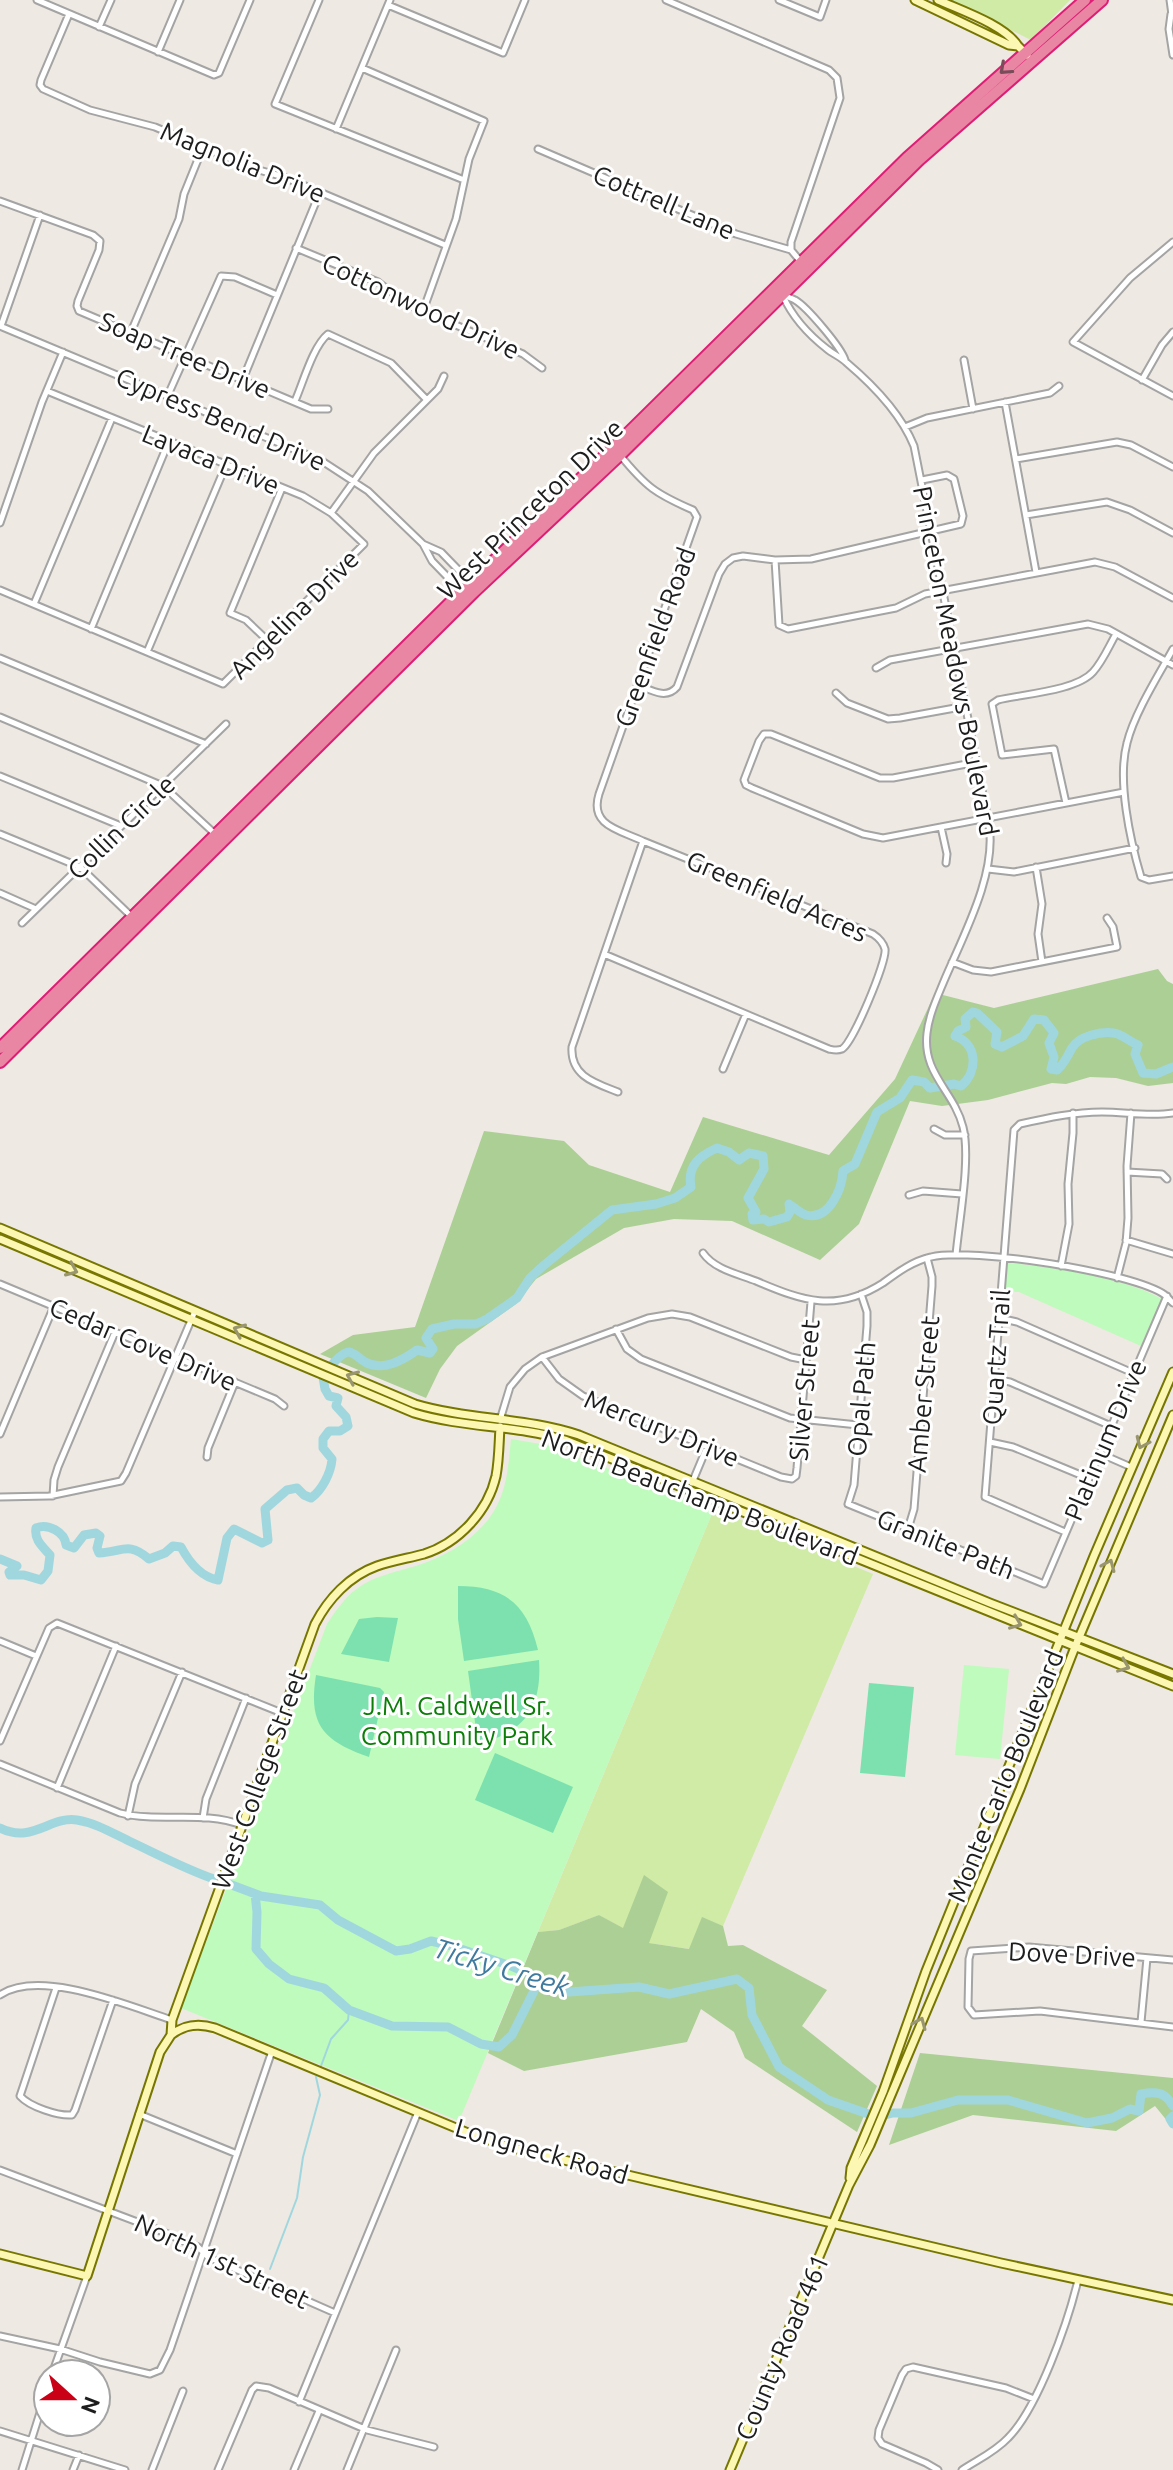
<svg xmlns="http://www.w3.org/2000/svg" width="1173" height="2470" viewBox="0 0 1173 2470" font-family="Ubuntu,sans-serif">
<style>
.grass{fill:#cfeba5}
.forest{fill:#accf95}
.park{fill:#befbbc}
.pitch{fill:#7ce1af}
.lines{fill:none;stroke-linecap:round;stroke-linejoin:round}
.stream{stroke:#a0d7de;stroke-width:2}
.river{stroke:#a0d7de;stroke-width:9}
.street-casing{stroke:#a4a4a4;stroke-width:9}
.secondary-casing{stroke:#767601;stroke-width:11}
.highway-casing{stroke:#de1d75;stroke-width:14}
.street{stroke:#fff;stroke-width:5}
.secondary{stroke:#fcf7b2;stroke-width:7}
.highway{stroke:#e986a3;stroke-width:10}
.oneway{stroke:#794c59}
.oneway2{stroke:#98956f}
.labels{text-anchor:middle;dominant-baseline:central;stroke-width:6;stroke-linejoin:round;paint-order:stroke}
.street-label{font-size:26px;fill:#1d1d1d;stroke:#fff}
.park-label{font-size:26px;fill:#0a7e07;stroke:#fff}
.water-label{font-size:28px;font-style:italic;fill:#417a9f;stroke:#fff}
</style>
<rect width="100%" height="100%" fill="#eee9e2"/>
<!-- grass -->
<path class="grass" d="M951,0h119l-39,40z
M714,1509l159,65 -150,352 -21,-8 -12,31 -41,-6 -50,-28 -40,15 -21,2z"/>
<!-- forest -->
<path class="forest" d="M1158,969l9,12 6,3v99l-25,3 -32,-8 -26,-1 -24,7 -14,-1 -64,17 -46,6 -32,-5 -51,123 -39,36 -88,-39 -58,-2 -50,9 -88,51 -20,25 -59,42 -17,23 -14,29 -106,-44 33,-19 62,-8 69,-196 80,10 25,24 81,27 33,-75 126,38 66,-76 40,-86 59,15z
M644,1875l24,17 -19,51 40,6 13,-32 21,9 5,20 15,-1 84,45 -25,36 75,60 -20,46 -112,-74 -11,-26 -33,-23 -14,33 -163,29 -36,-18 50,-121 21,-2 40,-15 24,13z
M920,2053l253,25v50l-18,-22 -39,25 -143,-16 -84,30z"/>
<!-- park -->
<path class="park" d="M1007,1263c46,4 115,14 155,36l-21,47 -122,-54 -15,-1z
M511,1439l35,6 168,64 -255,612 -278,-113 146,-384c10,-15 20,-30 37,-40 16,-9 35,-13 52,-18 34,-11 70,-32 84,-67 8,-19 9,-40 11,-60z
M964,1665l45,4 -9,90 -45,-4z"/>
<!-- pitch -->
<path class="pitch" d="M458,1586c47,0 69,18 80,64l-74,11 -6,-42z
M377,1617l21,1 -9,44 -48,-8 18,-35z
M539,1660c3,48 -14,72 -61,84l-10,-73z
M316,1675l64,13 4,4 -15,65c-46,-16 -61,-32 -53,-82z
M869,1683l45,4 -9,90 -45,-4z
M495,1753l78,34 -20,46 -78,-33z"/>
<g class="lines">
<!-- stream -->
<path class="stream" d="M321,2066l10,-27 17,-19 1,-10
M270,2269l27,-71 6,-41 17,-62 -4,-18"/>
<!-- river -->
<path class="river" d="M0,1559l17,7 -8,6 1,3h14l17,5 7,-9 2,-16c-8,-9 -16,-15 -14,-27 12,-5 29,4 30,17l8,3 10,-13 12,-2 4,3 -3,12 2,5c24,-1 29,-12 50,6l16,-6 8,-7 8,1c8,15 20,30 37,33l9,-42 7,-9 28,14 6,-3 -3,-31 22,-19 10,-2 7,7 7,3c11,-8 20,-25 21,-39l-9,-11v-9l6,-8h11l8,-5 -2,-9 -10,-11 2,-8 -9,-2 -4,-7 -2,-12c4,-7 18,-25 26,-25 6,1 11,7 16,10 18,10 38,-2 52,-12l13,3 3,-4 -7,-11 6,-9 22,-5h22l11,-5 30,-21 13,-20 13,-12 69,-56 44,-6 19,-6 16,-11c-4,-21 8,-31 26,-39l12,4 10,8 10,-7 14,3 1,13 -16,29 8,14 -4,2 1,6 11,-1 5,3 18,-5 3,-5 -1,-8c5,3 11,9 17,11 23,6 36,-26 37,-44l12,-7 22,-52 23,-14 12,-18 12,2 6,6 24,-4 7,2c17,-14 17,-42 -6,-50l3,-5 8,-4 -1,-8 8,-7 4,1 20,19 -2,12 7,3 21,-11 11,-17 10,1 10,13 -5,10 5,14 -3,12 6,1c8,-7 10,-14 15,-22 7,-12 29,-17 42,-15 8,1 16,9 24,12l-3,9 8,19 13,1 17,-7
M0,1828c32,16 50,-12 77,-8 19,3 35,13 52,21 28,13 56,28 85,38
M229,1884l32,12 59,9 18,15 58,31 14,-2 21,-8 21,5 59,20 58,26 70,-5 30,7 68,-15 12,9 3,27 27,52 49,33 49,17 16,-4h18l47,-13h50l79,23 25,-5 18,-9 9,2 2,-17c15,-3 24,-2 32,12
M255,1894l2,18 -1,37 13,15 20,15 35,9 25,22 43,16 56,1 33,17 18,3 13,-12 28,-56
M1173,2116l-3,3 3,5"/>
<!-- street casing -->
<g class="street-casing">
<path id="street" d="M37,0l177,75 5,-2 31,-73
M319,0l-44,104 189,76
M666,0l163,70 8,8 3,20 -49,144v8l10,12
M779,0l41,17 6,-17
M1170,0l2,15
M388,5l115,48 22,-53
M69,14l-28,66 -1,5 3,4 47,21 65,17 97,41 32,9 161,68
M1171,14l-2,15 4,26
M99,27l12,-27
M158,52l22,-52
M362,68l122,53 -15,38 -13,60 -33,92
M336,129l54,-129
M538,149l198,85 55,16
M0,201l93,34 7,6 -1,9 -21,51 -1,5 2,5 232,98h17
M1173,242l-43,36 -57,64 100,54
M296,248l82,34 29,22 116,50 19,14
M783,295c4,2 9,3 12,5 12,7 46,47 50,60
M783,296c9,20 26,39 44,53 6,5 14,8 20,14 26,22 54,51 67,83l75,379c8,49 -26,111 -45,156 -7,17 -15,34 -17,52 -5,41 27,58 36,94 8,31 -4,94 -7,128
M0,326l322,135 46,30 55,53
M1,326l39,-111
M131,332l48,-113 5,-25 19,-47
M964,360l9,49
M243,379l77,-187
M1142,380l20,-35 11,-13
M168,395l53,-119 14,1 42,18
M295,401c8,-18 18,-55 33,-67l63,29 36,37
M1005,402l31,170
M905,427l22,-9 123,-25 9,-7
M1016,459l101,-17 14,3 42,22
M331,513l43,-60 64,-64 6,-13
M1026,515l81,-13 23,8 43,23
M0,523l42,-121 21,-50
M775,560l4,65 9,4 108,-21 29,-14 170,-32 20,5 58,31
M0,590l223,94 141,-140 -33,-31 -28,-17 -256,-105
M463,593l-31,-32 -9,-17 18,8 30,31
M34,604l78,-186
M91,629l78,-188
M267,640l-21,-20 -16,-7 52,-125
M1173,649c-15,27 -39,65 -46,94 -10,37 3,97 14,134l8,3 24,-4
M147,652l79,-187
M0,658l206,86
M876,668l14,-8 198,-36 20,5 65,36
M638,685c13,5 28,15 39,2l42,-113 6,-10 8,-6 10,-2 32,4 36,-1 150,-35 2,-8 -9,-37 -7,-4 -25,5
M836,693l11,10 41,16 12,-1 66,-12
M0,717l163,69 51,47
M977,762l-84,16h-13l-109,-44h-7l-5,7 -15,39 2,5 6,3 111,46 20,4 241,-46
M0,776l121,50
M1066,803l-12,-54 -52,6 -10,-51 6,-4c25,-6 78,-9 95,-28 10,-11 16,-26 23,-38
M941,827l6,27 -1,9
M0,834l80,33 52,50
M1036,867l6,37 -4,30 4,28
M988,869l26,3 121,-24
M0,893l36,16
M22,923l204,-199
M604,954l225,95c5,1 8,2 13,0 11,-6 45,-88 43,-100 -2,-7 -6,-11 -12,-15l-230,-93c-23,-11 -54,-15 -44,-47l98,-277 -4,-7c-37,-16 -47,-23 -73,-55
M952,962l21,8 18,2 126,-25 -4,-20 -6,-9
M723,1069l23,-55
M618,1092c-23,-9 -48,-16 -46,-45l71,-206
M934,1129l11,6h20
M1127,1172l35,2 5,5
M909,1195l14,-4 39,3
M1126,1240l47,14
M703,1253c11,16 35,21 53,28 47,20 80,32 127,2 15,-11 30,-22 48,-26 39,-10 202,15 234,38 3,2 5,6 8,8
M1061,1266l8,-42 -1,-40 5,-51v-20
M1117,1278l9,-35 2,-25 -1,-52 4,-53
M0,1284l275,115 9,7
M861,1294l6,18v14l-13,159 -6,19 196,80 123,-288
M999,1318l18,4 116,51
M616,1329l11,20 14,10 149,59 68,7
M542,1357l17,22 24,17 198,81 11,2 4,-3 1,-8 14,-166
M995,1379l15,3 101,44
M500,1420l10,-33 15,-18 17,-12 106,-39 24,-4 18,3 101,40 15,3
M0,1434l54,-128
M990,1442l23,5 75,31
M1099,1453l32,14
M207,1457l1,-9 27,-66
M692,1483l15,-36
M53,1496l1,-16 4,-13 57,-135
M0,1497l49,-1 72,-15 5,-8 69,-162
M908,1529l6,-20 18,-223v-9l-5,-19
M1065,1532l-80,-35 29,-367 6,-6c27,-6 54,-12 82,-12 24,0 47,5 71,1
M0,1641l36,15
M0,1741l49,-113 8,-5 225,90
M0,1764l120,49c40,10 83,-3 122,12
M57,1788l59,-142
M128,1816l7,-32 47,-112
M203,1818l3,-19 40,-101
M1173,1960l-144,-13 -58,4 -2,8 -1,48 6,8 66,-4 133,16
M56,1988l-36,108c10,11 38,20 52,19l3,-5 38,-110
M0,1995c40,-27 129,11 172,25
M1141,2022l6,-64
M139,2114l98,40
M0,2170l156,59 42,18 10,10 127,56
M0,2336l60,13 40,13 50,12 10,-4 10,-20 102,-299
M52,2374l35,-98
M299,2402l119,-290
M0,2431l125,39
M22,2470l26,-83
M73,2470l6,-15
M152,2470l31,-79
M218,2470l34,-80 4,-4 13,2 98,42 67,17
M294,2470l25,-59
M347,2470l49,-120
M938,2470l-12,-7 -44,-19 -4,-6 1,-8 23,-55 4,-6 7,-2 93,21 28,11
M962,2470c15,-10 33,-18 46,-32 30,-30 60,-116 70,-158"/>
</g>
<!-- secondary casing -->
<g class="secondary-casing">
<path id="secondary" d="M915,0l94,45 9,1 9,9
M938,0c22,10 67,25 80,46
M0,1228l415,176c54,16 110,13 164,31l411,168 183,71
M0,1239l414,174c50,15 101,12 151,27l608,246
M171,2035c14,-11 28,-12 44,-7l258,107 40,13 488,115 172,37
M850,2178l1,-10 32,-76 43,-121 168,-415 79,-184
M0,2254l87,22 73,-224 11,-17 1,-15 143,-396c13,-25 34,-48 62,-58 15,-5 32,-8 47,-12 35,-11 64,-43 72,-78 3,-16 3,-33 4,-49
M730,2470l119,-285 21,-40 150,-356 55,-142 98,-232"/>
</g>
<!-- highway casing -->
<g class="highway-casing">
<path id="highway" d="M0,1048l462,-457 151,-143 294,-290 178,-158
M0,1062l474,-470 146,-137 299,-295 183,-160"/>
</g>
<!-- street -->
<use href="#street" class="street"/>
<!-- secondary -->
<use href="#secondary" class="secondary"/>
<!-- highway -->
<use href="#highway" class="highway"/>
</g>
<!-- one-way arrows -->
<defs><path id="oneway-chevron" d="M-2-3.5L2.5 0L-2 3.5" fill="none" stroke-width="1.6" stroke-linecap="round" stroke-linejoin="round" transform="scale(2)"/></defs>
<use class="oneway" href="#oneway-chevron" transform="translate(1005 69) rotate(138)"/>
<g class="oneway2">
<use href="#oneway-chevron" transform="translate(72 1270) rotate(23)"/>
<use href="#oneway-chevron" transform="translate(239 1330) rotate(-157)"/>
<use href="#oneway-chevron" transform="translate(352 1377) rotate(-157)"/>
<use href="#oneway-chevron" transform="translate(1142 1443) rotate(114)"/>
<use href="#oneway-chevron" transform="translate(1109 1565) rotate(-67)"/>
<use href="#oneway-chevron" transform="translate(1016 1623) rotate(22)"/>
<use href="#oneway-chevron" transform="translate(1124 1666) rotate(22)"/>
<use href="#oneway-chevron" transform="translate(920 2023) rotate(-67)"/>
</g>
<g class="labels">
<!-- street labels -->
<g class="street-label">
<text transform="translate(243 162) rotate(22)">Magnolia Drive</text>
<text transform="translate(664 202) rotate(23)">Cottrell Lane</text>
<text transform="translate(421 306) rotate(25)">Cottonwood Drive</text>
<text transform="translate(185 355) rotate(23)">Soap Tree Drive</text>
<text transform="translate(221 419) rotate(23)">Cypress Bend Drive</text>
<text transform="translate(211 459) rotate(22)">Lavaca Drive</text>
<text transform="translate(530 509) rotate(-44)">West Princeton Drive</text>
<text transform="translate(294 614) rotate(-45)">Angelina Drive</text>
<text transform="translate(655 637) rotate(-70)">Greenfield Road</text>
<text transform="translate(956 661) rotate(79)">Princeton Meadows Boulevard</text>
<text transform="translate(121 827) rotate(-44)">Collin Circle</text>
<text transform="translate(777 896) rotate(23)">Greenfield Acres</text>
<text transform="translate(143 1344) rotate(23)">Cedar Cove Drive</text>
<text transform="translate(996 1357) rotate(-86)">Quartz Trail</text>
<text transform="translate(804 1390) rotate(-85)">Silver Street</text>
<text transform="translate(923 1394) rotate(-85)">Amber Street</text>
<text transform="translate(861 1399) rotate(-85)">Opal Path</text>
<text transform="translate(662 1428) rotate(22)">Mercury Drive</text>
<text transform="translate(1105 1440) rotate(-67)">Platinum Drive</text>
<text transform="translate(700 1497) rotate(21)">North Beauchamp Boulevard</text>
<text transform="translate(946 1544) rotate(22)">Granite Path</text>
<text transform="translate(1005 1776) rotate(-68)">Monte Carlo Boulevard</text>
<text transform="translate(259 1779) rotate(-70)">West College Street</text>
<text transform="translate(1072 1954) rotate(3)">Dove Drive</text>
<text transform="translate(542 2151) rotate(16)">Longneck Road</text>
<text transform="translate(222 2261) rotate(25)">North 1st Street</text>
<text transform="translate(782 2347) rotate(-67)">County Road 461</text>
</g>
<!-- park labels -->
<g class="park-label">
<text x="457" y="1705">J.M. Caldwell Sr.<tspan x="457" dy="30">Community Park</tspan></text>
</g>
<!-- water labels -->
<g class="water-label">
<text transform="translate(502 1967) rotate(17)">Ticky Creek</text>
</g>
</g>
<!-- north arrow -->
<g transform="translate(72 2398) rotate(111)"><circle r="38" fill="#ffffff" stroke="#a5a5a5" stroke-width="2"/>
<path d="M0-6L14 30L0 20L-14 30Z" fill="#c90016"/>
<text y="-12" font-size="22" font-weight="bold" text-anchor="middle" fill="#1d1d1d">N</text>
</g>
</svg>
